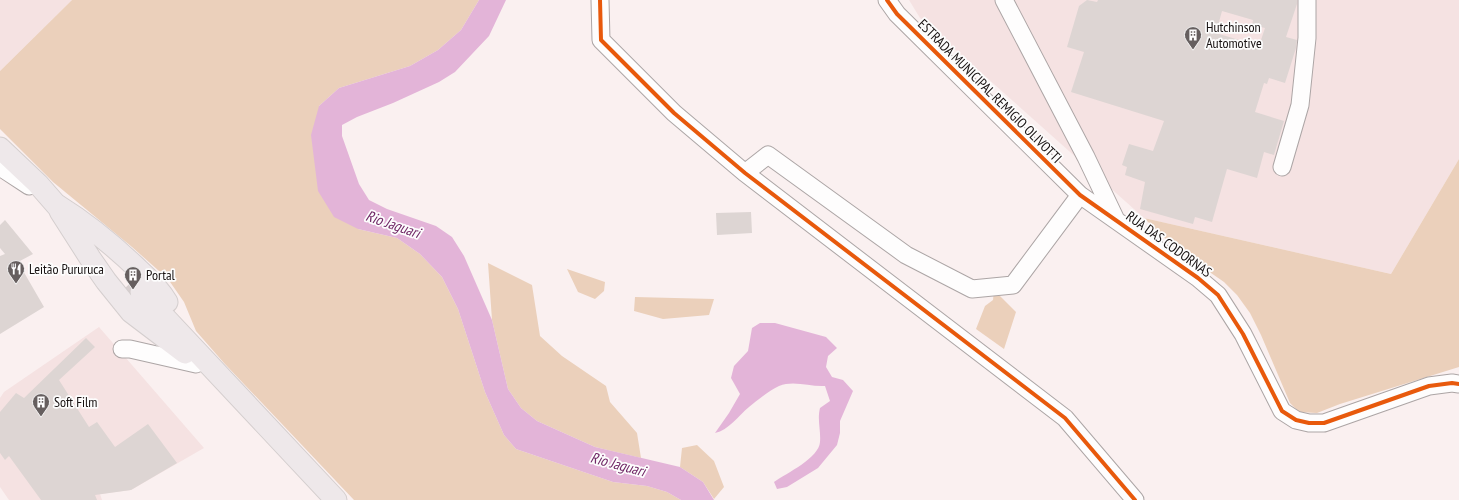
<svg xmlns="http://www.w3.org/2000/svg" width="1459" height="500" viewBox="0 0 1459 500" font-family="'PT Sans Narrow',sans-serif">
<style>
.built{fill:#f5e2e2}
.green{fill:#ebd0bb}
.water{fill:#e3b4d8}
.building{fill:#ddd5d3;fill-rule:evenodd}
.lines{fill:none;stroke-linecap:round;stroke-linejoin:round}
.major-tunnel{stroke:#d8cfcf;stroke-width:21;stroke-dasharray:21 10;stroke-linecap:butt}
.minor-casing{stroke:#aca5a5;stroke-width:19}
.major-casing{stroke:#d4cece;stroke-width:23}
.minor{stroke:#fefdfd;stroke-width:17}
.major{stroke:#eee8ea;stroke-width:21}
.cycleway-casing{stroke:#fdfdfd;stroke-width:6}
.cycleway{stroke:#e8590c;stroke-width:4}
.labels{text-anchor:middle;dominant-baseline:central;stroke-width:3.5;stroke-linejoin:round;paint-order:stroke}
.poi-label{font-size:14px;fill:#171111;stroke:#fdfdfd;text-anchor:start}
.street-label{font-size:14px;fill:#171111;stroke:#fdfdfd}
.water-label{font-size:15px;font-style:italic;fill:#702766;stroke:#fdfdfd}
</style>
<rect width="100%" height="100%" fill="#faf0f0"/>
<!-- built -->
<path class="built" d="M0,0h72l-72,71z
M909,0h550v159l-68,115 -247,-56 -224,-200z
M99,327l105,121 -73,42 -31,4 2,6h-93l-9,-13v-89l4,-6z"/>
<!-- green -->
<path class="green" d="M72,0h407l-18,30 -23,20 -28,16 -71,22 -20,18 39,123 39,9 23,16 22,23 16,32 27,83 19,43 12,14 97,33 34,4 20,6 14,8h-327l-130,-137 -28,-32 -12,-29 -16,-23 -36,-32 -79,-65 -53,-53v-58z
M1459,159v208l-119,37 -23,9 -18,-1 -9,-9 -29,-68 -11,-22 -13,-18 -13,-13 -49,-34 -31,-30 247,56z
M488,263l44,22 8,51 22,20 44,30 4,16 27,31 4,25 -46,-11 -58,-26 -16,-13 -13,-19 -16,-69z
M567,269l38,13 -1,9 -9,8 -17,-7z
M994,290l22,22 -12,37 -28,-20 9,-23 8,-6z
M635,297l79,2 -5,16 -46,4 -29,-8z
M697,445l17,16 10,26 -10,12 -11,-17 -23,-15 2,-19z"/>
<!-- water -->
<path class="water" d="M479,0h27l-17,36 -34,36 -16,10 -46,21 -36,14 -15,8v11l17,48 10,16 18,9 49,17 16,11 12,19 28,64 16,69 13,19 16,13 58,26 85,20 23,15 11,18h-33l-14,-8 -20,-6 -34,-4 -97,-33 -12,-14 -19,-43 -27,-83 -16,-32 -22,-23 -23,-16 -39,-9 -24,-12 -16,-26 -7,-56 8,-29 20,-18 71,-22 28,-16 23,-20z
M760,323h15l51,14 11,11 -9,8 -2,11 6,10 11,3 10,11 -13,30v12l-3,12 -19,23 -31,19 -10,2 -3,-7c13,-9 45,-24 46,-40 1,-12 -3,-22 0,-34l10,-7 -5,-15c-15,1 -31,-6 -46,0 -9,4 -23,15 -30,21 -11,9 -20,23 -34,26l14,-20 11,-19 -9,-16 3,-12 14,-15 4,-23z"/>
<!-- building -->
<path class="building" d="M1087,0l10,2 1,-2h199v4l-11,33 11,3 -1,8 -11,35 -16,-5 -2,6 -3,-1 -9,29 29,9 -10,34 -10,-3 -7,26 -30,-9 -15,53 -17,-5 -2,7 -53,-15 5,-27 -20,-7 2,-8 -5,-2 7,-21 24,7 11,-30 -93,-29 13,-40 -17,-5 12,-41zM1222,11l31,9 -1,5 13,3 -6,18 -43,-13z
M751,212l1,21 -35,2 -1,-22z
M5,220l28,34 -15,8 26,45 -44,27v-78l5,-2 -5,-6v-23z
M86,338l9,9 -36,33 30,47 8,-5 18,25 33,-23 29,39 -46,27 -36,5 2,5h-56l-32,-44 -4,4 -5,-7v-41l16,-19 8,5z"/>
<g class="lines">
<!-- major-tunnel -->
<path class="major-tunnel" d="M125,288l10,11"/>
<!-- minor casing -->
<g class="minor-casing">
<path id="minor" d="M600,0l1,40 73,73 71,60 320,245 70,82
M887,0l10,14 183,181 118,83 20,17 25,39 39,77 14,9 13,3h15l105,-37 23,-3 7,1
M1004,0l82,157 30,63
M0,167l29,19 9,-2
M1282,167l18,-62 7,-67v-38
M745,173l23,-18 138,100 66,34 41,-4 67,-90
M122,349h8l66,15"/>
</g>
<!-- major casing -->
<g class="major-casing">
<path id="major" d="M0,148l38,36 27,31
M57,205c29,18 57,41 82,65 10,9 21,20 28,32
M60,211l30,47 16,23 25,31 54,41
M141,292l195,208"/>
</g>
<!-- minor -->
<use href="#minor" class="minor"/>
<!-- major -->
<use href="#major" class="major"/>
<!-- cycleway casing -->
<g class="cycleway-casing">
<path id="cycleway" d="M600,0l1,40 73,73 71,60 320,245 70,82
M887,0l10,14 183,181 118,83 20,17 25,39 39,77 14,9 13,3h15l105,-37 23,-3 7,1"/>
</g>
<!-- cycleway -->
<use href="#cycleway" class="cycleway"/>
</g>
<!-- icons -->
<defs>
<g id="building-pin" transform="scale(0.9)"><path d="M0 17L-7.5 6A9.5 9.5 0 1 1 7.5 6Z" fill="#665f5f" stroke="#fdfdfd"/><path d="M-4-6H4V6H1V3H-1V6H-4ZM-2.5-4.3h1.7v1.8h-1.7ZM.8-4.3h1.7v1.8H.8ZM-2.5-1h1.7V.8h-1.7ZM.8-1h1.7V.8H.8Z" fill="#fff"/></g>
<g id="restaurant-pin" transform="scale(0.9)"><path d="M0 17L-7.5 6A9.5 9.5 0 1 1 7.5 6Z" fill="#665f5f" stroke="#fdfdfd"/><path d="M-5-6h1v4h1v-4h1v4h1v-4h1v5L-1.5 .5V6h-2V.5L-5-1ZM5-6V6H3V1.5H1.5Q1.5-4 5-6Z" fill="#fff"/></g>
</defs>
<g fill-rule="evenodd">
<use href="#building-pin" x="1193" y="35"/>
<use href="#restaurant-pin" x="16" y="269"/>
<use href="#building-pin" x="133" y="275"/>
<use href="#building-pin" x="41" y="402"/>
</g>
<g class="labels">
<!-- poi labels -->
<g class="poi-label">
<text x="1206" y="27">Hutchinson<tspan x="1206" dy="16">Automotive</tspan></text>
<text x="29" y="269">Leitão Pururuca</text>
<text x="146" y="275">Portal</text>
<text x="54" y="402">Soft Film</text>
</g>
<!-- street labels -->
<g class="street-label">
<text transform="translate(990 91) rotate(45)">ESTRADA MUNICIPAL REMIGIO OLIVOTTI</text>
<text transform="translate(1169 244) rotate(36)">RUA DAS CODORNAS</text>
</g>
<!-- water labels -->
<g class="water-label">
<text transform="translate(393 224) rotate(19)">Rio Jaguari</text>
<text transform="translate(618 464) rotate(15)">Rio Jaguari</text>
</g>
</g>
</svg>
